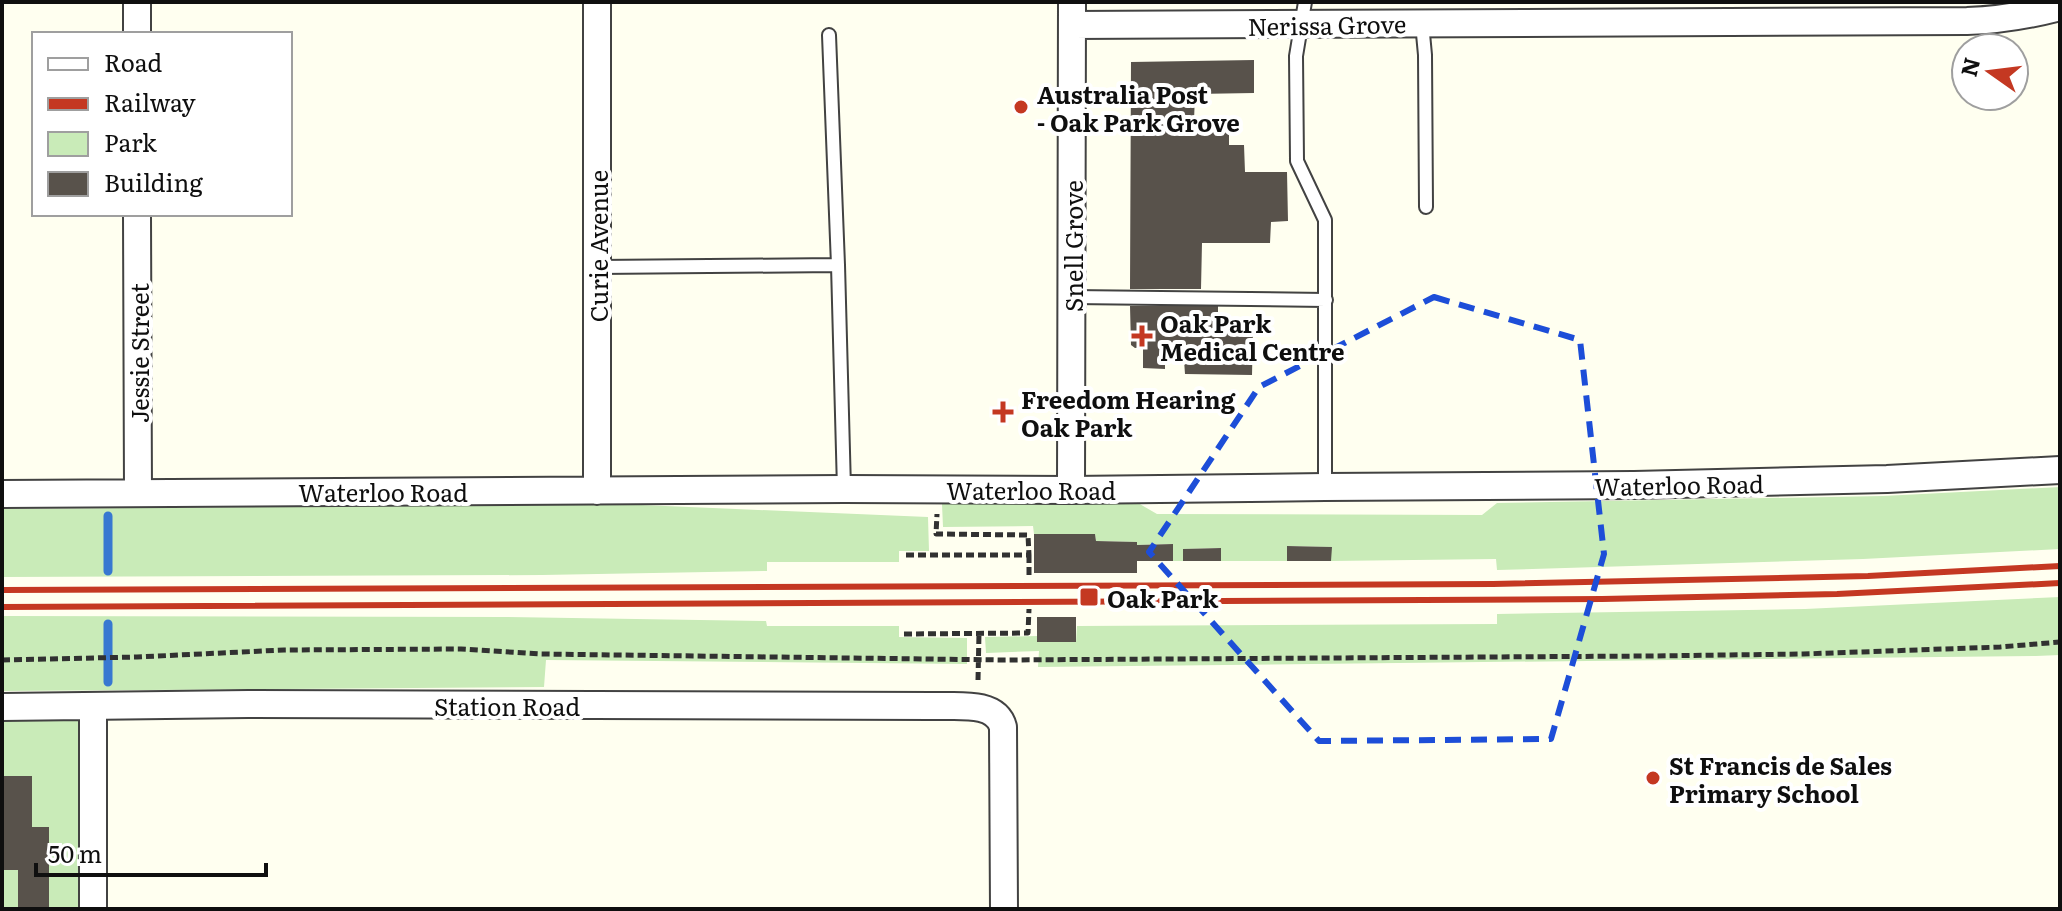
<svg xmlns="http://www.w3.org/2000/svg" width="2062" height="911" viewBox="0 0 2062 911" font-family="Literata,serif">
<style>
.green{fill:#c9ebb8}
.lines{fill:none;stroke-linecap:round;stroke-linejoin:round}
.stream{stroke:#3878d1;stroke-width:9}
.building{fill:#58524b}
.lane-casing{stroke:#424242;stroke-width:16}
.street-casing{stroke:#424242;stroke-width:30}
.path{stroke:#313131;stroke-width:5;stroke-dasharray:8 4;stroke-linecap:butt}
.lane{stroke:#fff;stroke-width:12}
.street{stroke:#fff;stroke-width:26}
.rail{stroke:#c43822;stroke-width:6}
.marked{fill:none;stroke:#1d4ed8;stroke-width:6;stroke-dasharray:16 10;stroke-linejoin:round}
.poi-dot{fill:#c43822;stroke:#fff;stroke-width:3}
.labels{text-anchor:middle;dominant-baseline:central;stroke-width:8;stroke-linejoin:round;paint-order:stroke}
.street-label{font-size:24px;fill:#0f0f0f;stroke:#fff}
.poi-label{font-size:24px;font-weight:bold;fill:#0f0f0f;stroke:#fff;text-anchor:start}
</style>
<rect width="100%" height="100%" fill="#fffff0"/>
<!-- green -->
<path class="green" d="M2060,487v62l-197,10 -366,11 -1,-11 -165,2v-14l-44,-1v15h-66v-13l-37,1 -1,12h-10l-1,-17 -35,1 -1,-3 -40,-1 -1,-7h-61l-1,-8 -90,1 -1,-23 196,-1 19,11 325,1 15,-12 386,-7z
M617,504l311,13 1,34h-30v11h-132v9l-225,4 -540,2v-68z
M2060,597v58l-24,1 -998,11 1,-16 -53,2 -1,-16 52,-1 1,6h38l1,-16 420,-2v-10l308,-5z
M2,616l504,1 260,4 1,5h132v11l68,1v26l-421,-4 -2,27 -542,4z
M87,693l4,216h-89v-215z"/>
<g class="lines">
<!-- stream -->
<path class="stream" d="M108,516v55
M108,682v-58"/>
</g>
<!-- building -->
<path class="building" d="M1254,60v33l-59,1 -1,27h35v24h15l1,27h42l1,49 -17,1 -1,21h-68l-1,46h-71l1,-227z
M1130,306h88v23l35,1 -1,45 -67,-1 -1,-14h-19v9l-22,-1v-21l-8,1 -4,-3z
M1034,534h61l1,7 41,1v3l36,-1v17h-36v12h-103z
M1287,546l45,1 -1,14h-44z
M1221,548v13h-38v-12z
M1037,617h39v25h-39z
M2,776h30v51h17v82h-31v-39h-16z"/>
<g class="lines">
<!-- lane casing -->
<g class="lane-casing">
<path id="lane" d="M1305,2l-9,54 1,105 28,59v267
M1422,23l3,32 1,152
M829,35l9,230
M598,267l240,-2 6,224
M1072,297l254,3"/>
</g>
<!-- street casing -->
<g class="street-casing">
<path id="street" d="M137,2v32
M597,2v489
M1072,25l895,-4c32,-1 62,-6 93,-14
M137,214l1,278
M1071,490l1,-488
M2,494l842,-5 227,1 254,-3 309,-2 253,-6 173,-9
M2,707l246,-3 685,2c22,1 63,-6 70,21l1,182
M93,909v-202"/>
</g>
<!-- path -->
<path class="path" d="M906,555h123l-1,-20 -92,-1 1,-20
M1029,555v24
M904,634l124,-1 1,-24
M2,660l135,-3 147,-7 177,-1 80,5 464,6 645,-4 153,-2 197,-7 60,-5
M978,680l1,-47"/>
<!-- lane -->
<use href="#lane" class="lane"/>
<!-- street -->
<use href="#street" class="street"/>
<!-- rail -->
<path class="rail" d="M2,590l1491,-6 375,-8 192,-10
M2,607l1600,-8 235,-5 223,-11"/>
</g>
<!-- marked area -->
<path class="marked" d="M1434,297l146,43 24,214 -53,185 -232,2 -170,-189 110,-165z"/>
<!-- markers -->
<g class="poi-dot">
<circle cx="1021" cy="107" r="8"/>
<path d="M1138 324h8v8h8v8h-8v8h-8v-8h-8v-8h8z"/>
<path d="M999 400h8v8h8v8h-8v8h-8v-8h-8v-8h8z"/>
<rect x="1079" y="587" width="20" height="20" rx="4"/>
<circle cx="1653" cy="778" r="8"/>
</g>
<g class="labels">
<!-- street labels -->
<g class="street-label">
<text transform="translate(1327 24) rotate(-1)">Nerissa Grove</text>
<text transform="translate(597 246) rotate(-90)">Curie Avenue</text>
<text transform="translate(1072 246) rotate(-90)">Snell Grove</text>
<text transform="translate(138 353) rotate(-90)">Jessie Street</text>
<text transform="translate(1679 484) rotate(-1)">Waterloo Road</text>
<text x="1031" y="489">Waterloo Road</text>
<text x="383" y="491">Waterloo Road</text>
<text x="507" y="705">Station Road</text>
</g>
<!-- poi labels -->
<g class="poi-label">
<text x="1037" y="93">Australia Post<tspan x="1037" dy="28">- Oak Park Grove</tspan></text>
<text x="1160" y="322">Oak Park<tspan x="1160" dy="28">Medical Centre</tspan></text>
<text x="1021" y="398">Freedom Hearing<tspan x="1021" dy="28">Oak Park</tspan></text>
<text x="1107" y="597">Oak Park</text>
<text x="1669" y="764">St Francis de Sales<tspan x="1669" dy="28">Primary School</tspan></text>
</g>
</g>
<!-- border -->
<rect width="2062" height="911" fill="none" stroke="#0f0f0f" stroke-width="8"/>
<!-- legend -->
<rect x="32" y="32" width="260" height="184" fill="#ffffff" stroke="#9f9f9f" stroke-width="2"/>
<rect x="48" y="58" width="40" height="12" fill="#ffffff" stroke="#9f9f9f" stroke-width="2"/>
<text x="104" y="72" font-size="24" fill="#0f0f0f">Road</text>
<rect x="48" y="98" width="40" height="12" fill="#c43822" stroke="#9f9f9f" stroke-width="2"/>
<text x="104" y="112" font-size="24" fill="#0f0f0f">Railway</text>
<rect x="48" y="132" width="40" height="24" fill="#c9ebb8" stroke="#9f9f9f" stroke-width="2"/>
<text x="104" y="152" font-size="24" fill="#0f0f0f">Park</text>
<rect x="48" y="172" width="40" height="24" fill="#58524b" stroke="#9f9f9f" stroke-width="2"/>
<text x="104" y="192" font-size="24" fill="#0f0f0f">Building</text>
<!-- north arrow -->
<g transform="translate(1990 72) rotate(284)"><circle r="38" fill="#ffffff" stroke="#9f9f9f" stroke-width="2"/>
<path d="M0-6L14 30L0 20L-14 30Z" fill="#c43822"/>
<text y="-12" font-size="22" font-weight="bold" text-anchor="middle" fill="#0f0f0f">N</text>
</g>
<!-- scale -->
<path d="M36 863v12h230v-12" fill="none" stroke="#0f0f0f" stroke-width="4"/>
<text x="48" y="863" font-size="24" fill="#0f0f0f" stroke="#ffffff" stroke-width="6" paint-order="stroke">50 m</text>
</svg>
